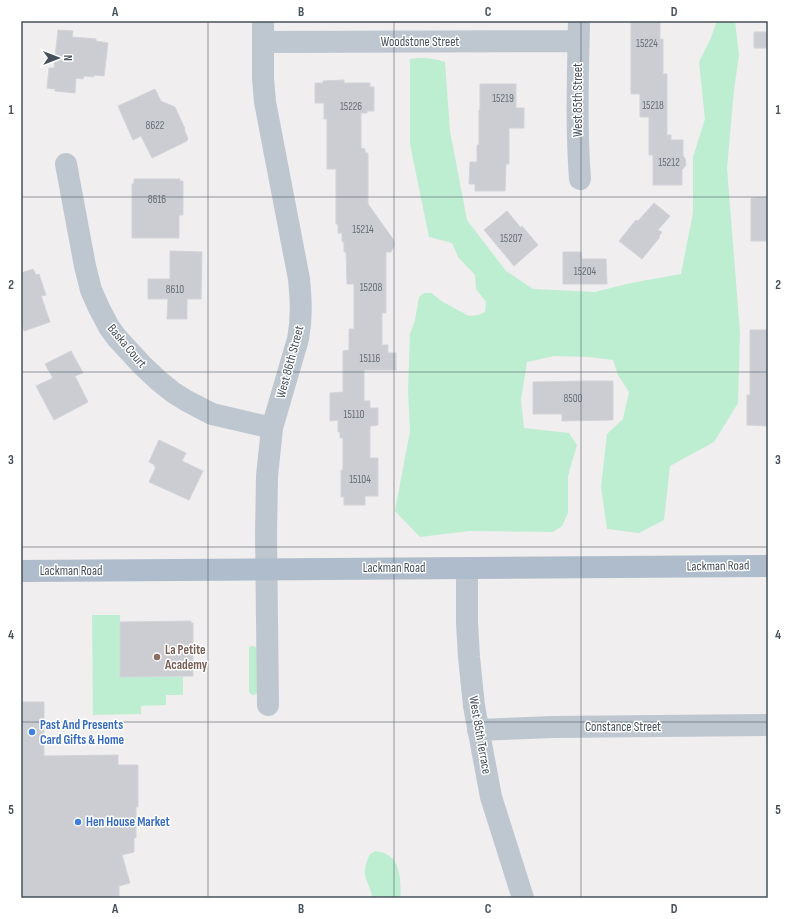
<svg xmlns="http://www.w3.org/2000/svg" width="789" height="919" viewBox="0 0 789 919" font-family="'Sofia Sans Condensed',sans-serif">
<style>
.green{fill:#bdeed2}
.building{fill:#cbcdd3;stroke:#d2d4d9}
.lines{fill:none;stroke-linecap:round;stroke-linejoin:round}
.minor{stroke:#bec7d0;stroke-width:22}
.major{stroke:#aebccc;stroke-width:22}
.grid{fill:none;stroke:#46505b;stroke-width:1;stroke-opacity:0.55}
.education-dot{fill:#8d6e63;stroke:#fff;stroke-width:1.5}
.shop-dot{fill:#3f7fe0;stroke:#fff;stroke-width:1.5}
.labels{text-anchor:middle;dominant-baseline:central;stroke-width:3;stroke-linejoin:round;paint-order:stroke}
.number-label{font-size:11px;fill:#676f79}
.street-label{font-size:13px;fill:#46505b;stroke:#fff}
.education-label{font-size:13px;font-weight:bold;fill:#785e54;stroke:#fff;text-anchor:start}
.shop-label{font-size:13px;font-weight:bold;fill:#366cbe;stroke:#fff;text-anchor:start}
.neatline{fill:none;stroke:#46505b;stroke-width:1.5}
.grid-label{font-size:13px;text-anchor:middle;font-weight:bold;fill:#46505b}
</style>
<rect width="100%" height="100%" fill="#f0eeee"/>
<!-- green -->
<path class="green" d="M717,21h18l4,34 -5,35 -7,78 13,165 -2,70 -24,39 -44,24 -6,54 -25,13 -32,-4 -6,-42 6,-53 16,-15 6,-27 -11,-17 -5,-15 -24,-3 -35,-1 -27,6 -6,38 3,28 45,5 8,12 -9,31v37l-6,13 -9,6 -83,-1 -50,6 -25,-26 15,-80 -2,-41 2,-56 5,-14 4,-23 5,-4h7l12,9 26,14 9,-1 7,-3 1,-10 -10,-13 -1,-14 -17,-18 -6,-14 -23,-6 -19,-93v-85c12,-2 23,-1 35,3l5,69 17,89 39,51 27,18 62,3 36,-9 50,-9 12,-61v-56l12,-38 -6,-57 11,-22z
M92,615h28l1,62h62v18h-17v10l-25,1v8l-48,1z
M250,646h3l4,2v45l-3,2h-2l-3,-3v-44z
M376,851c3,1 7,1 10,3 16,7 14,29 15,44h-29c0,-7 -4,-12 -6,-19 -3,-8 0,-17 4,-25z"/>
<!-- building -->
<path class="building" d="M631,21h29v18h3v35h4v61h4v5h12v16l2,2 1,7 -4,5v15h-29v-30h-4v-38h-9v-23h-9z
M58,30l15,1 -1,6 24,2v2l12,2 -4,33 -10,-1v2l-10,-1 -1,3 -7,-1 -1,15 -20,-2v-2l-8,-1 2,-20h5z
M754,32h14v16h-14z
M344,80v3h26v4h4v24h-7v2h-6v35l4,1v4h3v51l25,35 1,3v4l-3,6h-5v61h-4v32h6v8h8v17h-32v31h6v7h8v17l-8,1v32h8v38h-13v9h-21v-8h-3v-27h2v-32h-3v-6h-2v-12l-8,1v-28l13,-1v-41l6,-1v-21h5v-45h-7l-1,-32h-2v-10h-2v-9h-4v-9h-2v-55h-9v-50h-3v-16h-9v-20h8v-2z
M480,84h36v24h8v20h-15v36h-3l-1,27h-30v-7h-6l1,-22h7v-17h2v-35h1z
M155,89l6,12 14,6 10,22h-1l4,10 -1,1v1l-35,17 -11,-22 -8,4 -15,-34z
M134,179h46v2h3v34h-4v23h-47v-54h2z
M768,197v44h-17v-43z
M654,203l16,13 -12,14 4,2 -3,4 1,1 -18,22 -23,-18 17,-21 2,1z
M507,211l14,17 1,-2 16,19 -24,21 -30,-36z
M170,251l32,1 -1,47h-14v20h-20l1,-20h-20v-20h22z
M563,252h18l1,7h24l1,25h-44z
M33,269l3,6 3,-1 7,21 -5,1 9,26 -26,9 -3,-10v-48z
M750,330h18v96l-21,-1v-30h3z
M71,351l12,22 -8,3 13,26 -34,18 -18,-34 17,-8 -8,-14z
M586,381h27v39l-51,1v-7h-29v-32z
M159,440l27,13 -4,8 21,10 -14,29 -40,-18 7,-15h-2l1,-2 -6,-3z
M191,621v2h2v53l-73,1v-55z
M21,702h23v54l74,-1v10h20v42h-2v31h-2v14l-12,3 8,28 -11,3v12h-98z"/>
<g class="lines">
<!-- minor -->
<path class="minor" d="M263,21v57l2,24 34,177c2,21 3,39 -1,60l-26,89 -5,48 -1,59 2,170
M579,21c-1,53 -3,105 1,158
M263,42l315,-1
M66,164l19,102 6,24 8,18 10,19 8,11 25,27 17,16 15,12 13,8 25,13 60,14
M467,568v55l2,34 5,49 17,91 32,101
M478,730l75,-3 215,-2"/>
<!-- major -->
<path class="major" d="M21,571l747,-5"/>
</g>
<!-- grid -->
<path class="grid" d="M208,21v877M394,21v877M581,21v877M21,197h747M21,372h747M21,547h747M21,722h747"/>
<!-- markers -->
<circle class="education-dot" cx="157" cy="657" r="4"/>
<g class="shop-dot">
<circle cx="32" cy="732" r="4"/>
<circle cx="78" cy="822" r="4"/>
</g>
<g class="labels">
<!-- number labels -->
<g class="number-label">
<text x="647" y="43">15224</text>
<text x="503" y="98">15219</text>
<text x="653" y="105">15218</text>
<text x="351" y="106">15226</text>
<text x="155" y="125">8622</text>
<text x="669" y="162">15212</text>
<text x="157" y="199">8616</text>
<text x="363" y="229">15214</text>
<text x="511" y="238">15207</text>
<text x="585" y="271">15204</text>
<text x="371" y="287">15208</text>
<text x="175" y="289">8610</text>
<text x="370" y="358">15116</text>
<text x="573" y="398">8500</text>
<text x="354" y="414">15110</text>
<text x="360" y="479">15104</text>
</g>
<!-- street labels -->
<g class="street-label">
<text x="420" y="42">Woodstone Street</text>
<text transform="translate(578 100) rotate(-90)">West 85th Street</text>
<text transform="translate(127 346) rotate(50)">Baska Court</text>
<text transform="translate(290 362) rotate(-75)">West 86th Street</text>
<text transform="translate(718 566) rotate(-1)">Lackman Road</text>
<text x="394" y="568">Lackman Road</text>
<text x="71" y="571">Lackman Road</text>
<text x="623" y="727">Constance Street</text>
<text transform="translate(480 735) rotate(80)">West 85th Terrace</text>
</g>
<!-- education labels -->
<g class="education-label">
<text x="165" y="650">La Petite<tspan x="165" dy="15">Academy</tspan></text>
</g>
<!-- shop labels -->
<g class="shop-label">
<text x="40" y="725">Past And Presents<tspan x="40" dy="15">Card Gifts &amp; Home</tspan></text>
<text x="86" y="822">Hen House Market</text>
</g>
</g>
<!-- border -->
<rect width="789" height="919" fill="none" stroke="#ffffff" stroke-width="44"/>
<!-- north arrow -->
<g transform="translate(58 58) rotate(90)" stroke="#ffffff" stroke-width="3" paint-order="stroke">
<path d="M0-3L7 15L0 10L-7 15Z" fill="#46505b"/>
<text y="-6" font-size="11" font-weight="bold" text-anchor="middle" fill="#46505b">N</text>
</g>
<rect x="22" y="22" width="745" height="875" class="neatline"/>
<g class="grid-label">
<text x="115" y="16">A</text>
<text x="301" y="16">B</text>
<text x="488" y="16">C</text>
<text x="674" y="16">D</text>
<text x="11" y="114">1</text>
<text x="778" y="114">1</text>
<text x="11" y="289">2</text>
<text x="778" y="289">2</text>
<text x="11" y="464">3</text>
<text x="778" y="464">3</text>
<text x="11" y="639">4</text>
<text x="778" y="639">4</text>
<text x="11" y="814">5</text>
<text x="778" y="814">5</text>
<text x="115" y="913">A</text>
<text x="301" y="913">B</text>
<text x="488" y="913">C</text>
<text x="674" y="913">D</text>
</g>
</svg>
